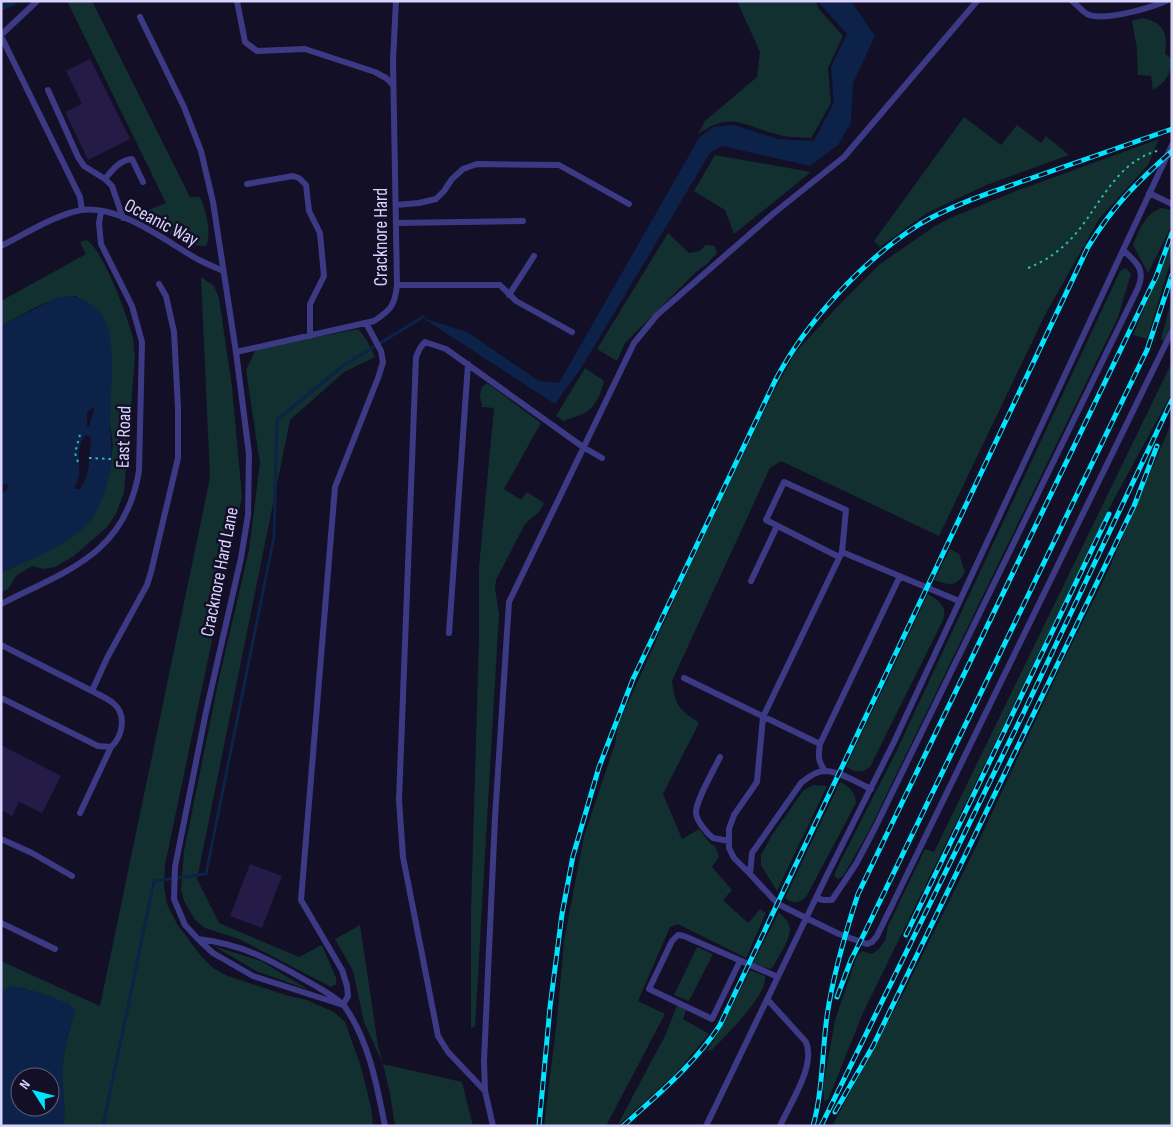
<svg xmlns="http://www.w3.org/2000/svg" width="1173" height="1127" viewBox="0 0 1173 1127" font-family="'Sofia Sans Condensed',sans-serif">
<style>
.green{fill:#12302f}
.water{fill:#0c2248;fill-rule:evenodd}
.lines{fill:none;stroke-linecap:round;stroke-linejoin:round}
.stream{stroke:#0c2248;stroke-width:3}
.building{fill:#241b47}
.path{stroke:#2fb8b0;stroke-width:2;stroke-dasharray:2.5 4;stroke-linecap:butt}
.service{stroke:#3d3a85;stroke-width:6}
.rail-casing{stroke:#00e5ff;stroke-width:5}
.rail{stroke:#130f26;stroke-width:3;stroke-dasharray:9;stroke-linecap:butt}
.labels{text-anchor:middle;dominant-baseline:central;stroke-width:5;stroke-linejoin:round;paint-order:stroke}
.street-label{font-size:19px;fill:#d9d4ff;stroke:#130f26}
</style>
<rect width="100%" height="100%" fill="#130f26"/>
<!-- green -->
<path class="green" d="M67,1h25l98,196h10c6,14 12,35 6,49l-18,-1 -49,-31 27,-11z
M737,1h79l2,7 25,28 -15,32 3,35 -20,35c-11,-1 -24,0 -35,-4 -34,-9 -45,-23 -78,0l7,-13 52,-44 3,-25z
M1142,18c22,4 26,15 23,36l6,4c2,14 -6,25 -18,32l-2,-14 -13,-1 -1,-26 -5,-28z
M964,117l37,28 16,-20 24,18 5,-7 23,19 -85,31 -57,27 -47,34 -6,-6z
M1159,139l-11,26 -49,54 -54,96 -106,221 -158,-75 -11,7 -98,213c4,26 6,27 27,42l-36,71 19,45 17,-10 11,14 6,4 3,10 -7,10 20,23 -9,10 25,23 12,-14 6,4 -20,45 -68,-34 -8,3 -32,74 27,13 -59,112h-62l13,-107 7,-78 20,-105 31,-92 3,-19 74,-164 80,-166 23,-42 43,-47 42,-42 55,-38 15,-8 66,-27z
M715,155l96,17 -77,62 -9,-24 -31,-19z
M1161,208l11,2v15l-24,48 -15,-28c6,-15 12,-31 28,-37z
M668,233l21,20 10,-2 7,-6 9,1 2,7 -10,11 -11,8 -71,71 -8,18 -20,-12z
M87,240c18,14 40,75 46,98 1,6 1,13 2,19l-11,135 -8,22 -9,13 -33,29 -19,11 -12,2 -11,-3 -16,10 -8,13 -7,4v-20l49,-24 59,-73 4,-31 -3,-21 1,-69 -6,-34 -29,-25c-27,0 -51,18 -75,30v-25l85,-47 -6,-12z
M1172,242v15l-25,82 -14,-4z
M1126,268l5,6 -13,43 -250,516 -25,43 -5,3 -4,-3 2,-6 61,-120 223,-479z
M201,277l13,9 5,12 13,89 10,110 -77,368 -1,22 3,17 10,20 24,32 12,12 15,8 61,20 18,4 27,12 11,10 16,45 10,40 2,19h-310c4,-22 -3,-44 0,-66 2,-17 8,-33 11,-50l-6,-6 -45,-16 -22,4v-31l99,45 110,-528z
M1172,298v25l-8,18 -3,-2z
M358,329l8,10 9,18 -31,15 -54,48 -93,459 22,44 80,34 23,-12 14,33v6l-5,3 -92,-48 -34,-11 -10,-8 -11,-19 -3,-12 3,-38 34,-168 31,-133 11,-87 -14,-93 10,-21z
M1172,362v31l-59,108 -250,512 -35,87 -4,1 -1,-14 12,-67 22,-64 5,-5 10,3 7,-5 6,-9 3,-14 37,-77 9,3z
M585,368l19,13c-3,12 -8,27 -21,33 -7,3 -13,4 -19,7l-8,-5z
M487,383l54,40 -37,66 17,11 6,-8 17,11 -4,8 -15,13 -29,56 -1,9 4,25 -24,413 -4,1v-117l8,-274v-70l15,-159 -12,-1 -2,-12 2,-8z
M1172,422v704h-340l71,-132 71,-143 87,-185 48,-97z
M950,549l9,5 6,18c-9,16 -16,13 -31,8z
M928,594c11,7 20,12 15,26l-73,147c-9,7 -15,5 -24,0z
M840,782c10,5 15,9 16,21l-50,94c-8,7 -13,7 -21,1z
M813,785l14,1 -50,105 -16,-26v-10l11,-20 31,-44z
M779,912c3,4 9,8 10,13 5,10 -11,31 -15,41l-4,3 -17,-6z
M360,925l18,121 5,18 79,18 11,44h-78l-5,-32 -7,-30 -19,-42 -11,-51 -18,-32z
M214,946l47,15 48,29 -53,-19z
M697,947l16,7 -24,47 -15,-6z
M750,970l15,6c3,19 -40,60 -53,74l-5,1 17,-28z
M677,1005l9,5 -3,9 26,15 -33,39 -56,51h-2l48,-90z"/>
<!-- water -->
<path class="water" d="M1,1h17l-3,4 -14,6z
M819,1h32l24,35 -22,47 -2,40 -13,22 -28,21 -88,-20 -12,7 -130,217 -25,34 -132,-86 44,14 72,49 20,2 140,-245 14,-11 21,-2 44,14 36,2 20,-39 -3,-35 16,-33 -26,-29z
M67,296c15,0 32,11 39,26 10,23 4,72 4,98 0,19 4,38 -1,57 -3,12 -8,25 -13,35 -17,30 -65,47 -95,61v-80l5,-2 2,-4 -1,-4 -6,2v-159l55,-28zM93,407l1,2 -5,18h-2v-14zM86,435l4,1 1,3c-2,17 0,35 -11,50h-4l-2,-1c2,-4 4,-8 5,-12 1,-14 -4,-30 7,-41z
M10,986c20,3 51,11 65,24 -4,17 -10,33 -12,50 -3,22 4,44 0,66h-62v-134zM20,1077h30v30h-30z"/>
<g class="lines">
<!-- stream -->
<path class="stream" d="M103,1126l51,-245 52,-7 68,-337 3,-117 67,-55 79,-48"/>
</g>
<!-- building -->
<path class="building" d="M90,59l40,80 -42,21 -23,-48 17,-8 -16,-33z
M1,745l60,31 -19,37 -23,-11 -7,14 -11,-6z
M250,864l32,12 -20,52 -32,-12z"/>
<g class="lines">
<!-- path -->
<path class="path" d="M1028,268c20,-8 36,-20 50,-37 24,-30 41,-72 83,-81
M89,458l22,1
M78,462l-3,-9 6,-22"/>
<!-- service -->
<path class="service" d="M237,1l8,41 12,9 48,-2 70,23 11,6 7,7
M1072,1c5,4 10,10 15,13 16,8 63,-6 79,-13
M140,17l44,90 17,44 12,51 23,150 13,102 -1,61 -7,43 -35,154 -31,155 -1,32 11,26 13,14
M1,35l36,-34
M1,36l79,161 2,13
M48,90l30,67 6,9 21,13 7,7 11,32
M105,179c7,-9 15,-19 27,-20l11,23
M247,184l46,-8 6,2 7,7 3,26 11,22 4,43 -14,28v32
M1149,193l23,11
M396,205l23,-2 17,-4 8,-8 8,-12 11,-10 14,-5 82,1 70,39
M396,223l127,-2
M1,246c24,-12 54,-31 80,-36 38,-6 86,32 118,50 8,4 16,7 24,11
M397,285h103l16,16 56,31
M509,295l25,-39
M236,352l138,-31c17,-11 21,-16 23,-36l-4,-224 3,-60
M839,557l-73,-37 18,-38 62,28 -4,42
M751,581l26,-55
M1,604c66,-34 124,-49 138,-133l3,-129 -10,-36 -31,-62 -2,-21 2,-11
M449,633l19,-269
M1,645l91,46 15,-33 40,-73 4,-13 27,-114v-50l-4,-76 -8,-36 -7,-12
M684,678l136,66 80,-168
M1,698l97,48 13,1c12,-11 16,-33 2,-44 -6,-5 -14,-8 -21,-12
M820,744c-2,12 -2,17 5,27
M720,757c-6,13 -24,43 -24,55 0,9 11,21 17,26l16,3
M871,789c-13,-6 -30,-17 -45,-18 -9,-1 -18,6 -25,12l-49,70 -2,21 28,30 28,14 33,16 28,10 5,-2 5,-6 295,-605
M80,813l31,-66
M1,839l31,14 40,23
M750,874l-16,-16 -5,-10v-19l5,-14 23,-33 6,-65 79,-165 117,49
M816,898l7,2h9l24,-36 18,-34 264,-542c8,-19 -2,-26 -15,-38
M1,923l54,26
M740,961l-28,58 -63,-30 23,-48 6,-6 6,1 94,41
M767,999l39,43c10,24 -16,61 -26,84
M343,1005l5,-9 -1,-10 -5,-16 -41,-70 34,-413 43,-109 5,-16 -2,-11 -15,-28
M343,1005l-90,-29 -40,-23 -15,-14c46,5 76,23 116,46 10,6 24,13 31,22 24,34 32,79 40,119
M485,1091l-37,-39 -10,-16 -35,-179 -4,-57 17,-443 4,-9 5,-6 21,7 137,98 19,11
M493,1126l-8,-35 -1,-30 11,-243 14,-216 125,-259 23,-28 117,-102 70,-56 133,-156
M706,1126l121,-251 67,-133 278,-597"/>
<!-- rail casing -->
<g class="rail-casing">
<path id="rail" d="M906,935l203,-421
M837,997l14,-37 14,-28 282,-582 25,-75
M835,1112l38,-66 261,-540 23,-60
M539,1126l11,-119 12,-93 11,-58 26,-89 34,-88 142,-298c30,-58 89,-122 145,-157 34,-20 72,-32 109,-45 47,-16 95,-33 143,-50
M623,1126c35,-32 71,-61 97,-101l368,-778c25,-41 48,-64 84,-96
M813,1126c10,-36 9,-74 14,-110 6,-41 18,-82 31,-122l289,-599 9,-18 16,-44
M821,1126l202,-412 149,-314"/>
</g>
<!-- rail -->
<use href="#rail" class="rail"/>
</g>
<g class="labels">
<!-- street labels -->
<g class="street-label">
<text transform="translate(161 223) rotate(28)">Oceanic Way</text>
<text transform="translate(381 237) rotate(-90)">Cracknore Hard</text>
<text transform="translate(124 437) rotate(-88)">East Road</text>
<text transform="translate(220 572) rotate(-79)">Cracknore Hard Lane</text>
</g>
</g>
<!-- border -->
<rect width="1173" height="1127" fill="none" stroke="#d9d4ff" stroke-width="5"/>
<!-- north arrow -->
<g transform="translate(35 1092) rotate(306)"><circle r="24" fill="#130f26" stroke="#625e7d"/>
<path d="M0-4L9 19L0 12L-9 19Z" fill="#00e5ff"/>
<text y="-8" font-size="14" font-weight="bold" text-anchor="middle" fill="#d9d4ff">N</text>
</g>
</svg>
